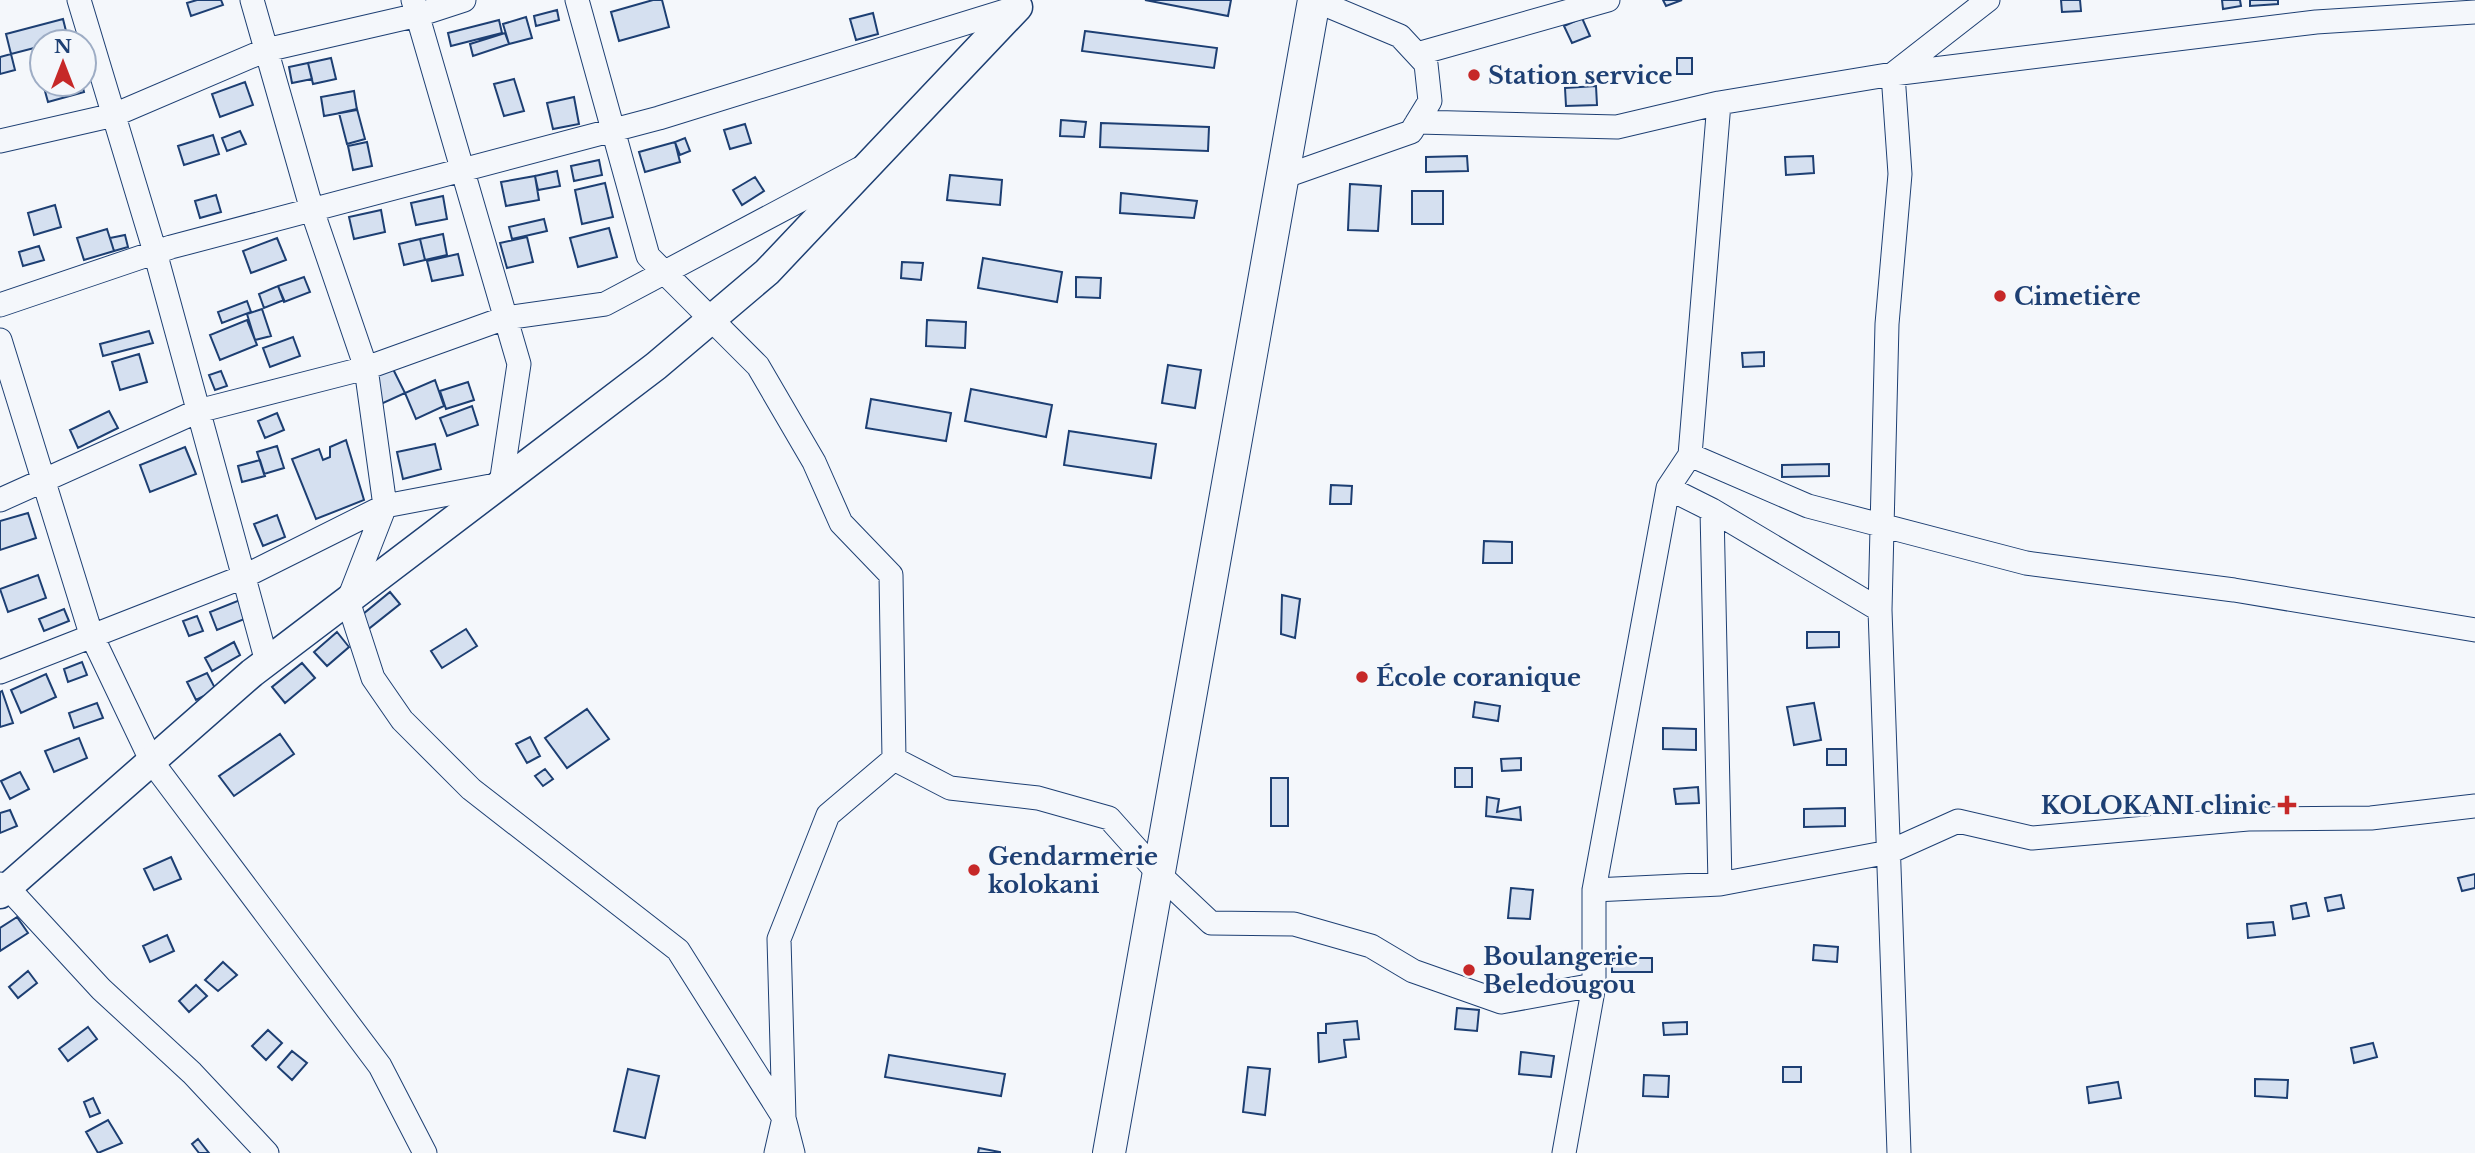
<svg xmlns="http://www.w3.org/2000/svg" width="2475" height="1153" viewBox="0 0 2475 1153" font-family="'Libre Baskerville',serif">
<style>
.building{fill:#d5e0f0;stroke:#1d3f73;stroke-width:2}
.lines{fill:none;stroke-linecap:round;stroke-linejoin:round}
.minor-casing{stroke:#1d3f73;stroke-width:25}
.major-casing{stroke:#1d3f73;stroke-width:31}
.highway-casing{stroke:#1d3f73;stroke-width:34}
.minor{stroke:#f4f7fb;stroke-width:23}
.major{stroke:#f4f7fb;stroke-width:28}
.highway{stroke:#f4f7fb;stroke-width:32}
.poi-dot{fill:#c62828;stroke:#f4f7fb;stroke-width:2.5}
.labels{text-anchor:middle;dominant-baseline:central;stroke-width:5;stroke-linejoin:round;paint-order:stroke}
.poi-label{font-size:24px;font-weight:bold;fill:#1d3f73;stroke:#f4f7fb;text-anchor:start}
</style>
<rect width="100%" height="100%" fill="#f4f7fb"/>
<!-- building -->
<path class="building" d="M197,0h24l2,5 -32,11 -4,-13z
M653,0h9l7,27 -50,14 -8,-29z
M1145,0h86l-3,16z
M1663,0h19l-16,6z
M2061,0h19l1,11 -19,1z
M2222,0h18l1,6 -18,3z
M2250,0h28v4l-28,2z
M557,10l2,10 -23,6 -2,-10z
M873,13l5,21 -22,6 -6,-21z
M526,17l6,21 -23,6 -6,-20z
M1582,18l8,18 -18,7 -8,-17z
M63,19l5,20 -26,3v4l-31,8 -5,-20z
M499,20l3,13 -51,13 -3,-13z
M1085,31l132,17 -3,20 -132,-17z
M505,33l4,11 -36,12 -3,-12z
M11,54l4,16 -15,4v-17z
M331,58l5,21 -23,5 -5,-21z
M1677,58h15v16h-15z
M308,63l4,16 -20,4 -3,-16z
M514,79l10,32 -20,5 -10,-32z
M245,82l8,23 -33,12 -8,-23z
M43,84h39l2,8 -36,10z
M1596,86l1,19 -31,1 -1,-18z
M354,91l3,19 -33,6 -3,-19z
M574,97l5,27 -26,5 -6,-26z
M357,109l8,30 -18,5 -8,-31z
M1061,120l25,2 -2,15 -24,-1z
M1101,123l108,4 -1,24 -108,-4z
M745,124l6,19 -21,6 -6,-19z
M240,131l6,13 -19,7 -5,-13z
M213,135l6,19 -35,11 -6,-19z
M685,138l5,13 -10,4 -5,-13z
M367,142l5,24 -19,4 -5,-24z
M675,142l5,20 -35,10 -6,-20z
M1467,156l1,15 -42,1v-15z
M1813,156l1,17 -28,2 -1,-18z
M599,160l3,15 -28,6 -3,-15z
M557,171l3,15 -22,4 -3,-14z
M950,175l52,5 -2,25 -53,-5z
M535,176l4,24 -33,6 -5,-24z
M755,177l9,14 -22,14 -9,-15z
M605,183l8,34 -31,7 -7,-34z
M1350,184l31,2 -3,45 -30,-1z
M1412,191h31v33h-31z
M1121,193l76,8 -3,17 -74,-5z
M216,195l5,17 -21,6 -5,-17z
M443,196l4,23 -31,6 -5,-22z
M55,205l6,22 -27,8 -6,-22z
M381,210l4,22 -31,7 -5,-22z
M544,219l3,12 -35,8 -3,-12z
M609,228l8,29 -39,10 -8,-29z
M107,229l7,22 -30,9 -7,-22z
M443,234l4,21 -22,5 -5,-21z
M125,235l3,12 -14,4 -4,-13z
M527,237l6,25 -26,6 -7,-25z
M277,238l9,22 -35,13 -8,-22z
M420,239l5,21 -21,5 -5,-21z
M39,246l5,14 -21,6 -4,-14z
M458,254l5,21 -31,6 -5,-20z
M983,258l79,14 -5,30 -79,-14z
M902,262l21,1 -2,17 -20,-2z
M304,277l6,15 -26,10 -6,-16z
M1076,277l25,1 -1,20 -24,-1z
M278,286l6,14 -20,8 -5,-14z
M247,301l4,11 -29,11 -4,-11z
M262,309l9,27 -16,4 -8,-26z
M247,320l10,25 -37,15 -10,-25z
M927,320l39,2 -1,26 -39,-2z
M149,331l4,12 -50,13 -3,-12z
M293,337l7,19 -30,11 -7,-19z
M1764,352v14l-21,1 -1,-14z
M139,354l8,28 -27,8 -8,-28z
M1168,365l33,5 -6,38 -33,-5z
M392,367l13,26 -24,11 -12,-27z
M221,371l6,15 -12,4 -6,-15z
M435,380l9,26 -28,13 -11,-26z
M468,382l6,18 -28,9 -6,-18z
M971,389l81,16 -6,32 -81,-16z
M871,399l80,14 -5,28 -80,-13z
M472,406l6,19 -31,11 -7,-18z
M109,411l9,17 -40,20 -8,-18z
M277,413l7,17 -19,8 -7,-17z
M1069,431l87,13 -5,34 -87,-13z
M346,440l18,60 -48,19 -24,-60 27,-10 4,11 7,-3v-10z
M435,444l6,25 -38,10 -6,-27z
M277,446l7,22 -20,6 -7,-22z
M185,447l11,27 -46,18 -10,-27z
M260,460l5,16 -23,6 -4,-16z
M1829,464v12l-47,1v-12z
M1331,485l21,1 -1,18h-21z
M28,513l8,25 -36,12v-29z
M277,515l8,22 -22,9 -9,-22z
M1484,541l28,1v21h-29z
M38,575l8,23 -38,14 -8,-23z
M390,592l10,12 -34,27 -9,-12z
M1282,595l18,4 -5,39 -14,-4z
M240,600l7,18 -30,12 -7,-18z
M64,609l5,12 -25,10 -5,-12z
M197,616l6,15 -14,5 -6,-15z
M466,629l11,17 -35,22 -11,-17z
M337,632l12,15 -22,19 -13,-14z
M1807,632h32v15l-32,1z
M234,642l6,13 -28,16 -7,-13z
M82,662l5,13 -19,7 -4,-13z
M302,663l13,15 -30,25 -13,-16z
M207,673l9,17 -20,10 -9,-18z
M46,674l10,23 -35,16 -10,-23z
M2,691l11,32 -13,4v-35z
M1475,702l25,4 -2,15 -25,-4z
M97,703l6,15 -29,10 -5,-15z
M1814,703l7,37 -27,5 -7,-38z
M587,709l22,30 -42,29 -22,-30z
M1663,728l33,1v21l-33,-1z
M280,734l14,20 -60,42 -15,-20z
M530,737l10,19 -13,7 -11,-19z
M79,738l8,20 -33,14 -9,-21z
M1827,749h19v16h-19z
M1521,758v12l-19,1 -1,-12z
M1455,768h17v19h-17z
M545,769l8,10 -10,7 -8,-10z
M20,772l9,17 -19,10 -9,-18z
M1271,778h17v48h-17z
M1698,787l1,16 -23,1 -2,-15z
M1487,797l12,2 -2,13 23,-5 1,13 -35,-4z
M1845,808v18l-41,1v-18z
M10,810l7,16 -17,7v-20z
M171,857l10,22 -27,11 -10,-21z
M2475,874v14l-13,3 -4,-13z
M1511,888l22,2 -3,29 -22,-1z
M2341,895l3,13 -16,3 -3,-13z
M2306,903l3,13 -16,3 -2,-13z
M17,917l11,16 -28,18v-23z
M2273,922l2,13 -27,3 -1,-14z
M167,935l7,16 -24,11 -7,-16z
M1814,945l24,2 -1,15 -24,-2z
M1612,958h40v14h-40z
M223,962l14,13 -19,16 -13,-11z
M28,971l9,12 -19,15 -9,-11z
M196,985l11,11 -18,16 -10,-11z
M1457,1008l22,2 -2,21 -22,-2z
M1357,1021l2,18 -15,1 2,17 -27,5 -1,-29h8v-9z
M1687,1022v12l-23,1 -1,-12z
M88,1027l9,12 -29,22 -9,-12z
M268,1030l14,13 -16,17 -14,-14z
M2373,1043l4,14 -23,6 -3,-15z
M292,1051l15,12 -15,17 -14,-13z
M1521,1052l33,4 -3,21 -32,-3z
M889,1055l116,19 -4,22 -116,-19z
M1248,1067l22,2 -5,46 -22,-3z
M1783,1067h18v15h-18z
M628,1069l31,7 -14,62 -31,-7z
M1644,1075l25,1 -1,21 -25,-1z
M2255,1079l33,1 -1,18 -32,-2z
M2118,1082l3,16 -32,5 -2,-16z
M93,1098l7,15 -10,4 -6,-15z
M108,1120l14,23 -24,10 -12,-21z
M198,1139l11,14h-10l-7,-9z
M979,1148l21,4v1h-22z"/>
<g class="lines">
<!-- minor casing -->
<g class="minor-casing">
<path id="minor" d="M79,0l76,252 112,410
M252,0l60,210 54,158 19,138 -37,95 25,77 29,42 69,69 207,161 106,168 9,35
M577,0l71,256 110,110 56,96 27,61 50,52 3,184 56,29 88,10 71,20 50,56 52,49 83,1 77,22 42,25 88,31 93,-17
M1417,54l191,-54
M1417,122l200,5 102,-24 174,-29 423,-52 159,-10
M0,141l114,-26 152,-65 152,-35 46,-15
M1283,177l128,-45 19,-31 -4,-37 -26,-28 -86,-36
M0,305l171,-58 488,-129 359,-111 -1,-3
M0,340l91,294 61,128 228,304 45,87
M1690,455l118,51 218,57 208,27 241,40
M1668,488l44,22 8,374
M0,500l198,-89 168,-43 139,-50 100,-14 254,-135
M1712,510l168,100
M0,672l243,-95 142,-71 116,-22 18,-120 -106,-364
M0,884l7,3 94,102 91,84 75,80
M1594,890l126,-6 169,-32 69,-31 74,17 216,-19 123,-1 104,-12
M776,1153l8,-35 -5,-179 49,-124 66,-56
M1564,1153l30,-168v-95l74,-402 22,-33 29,-352
M1899,1153l-19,-543 7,-286 13,-150 -7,-100 95,-74"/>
</g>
<!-- major casing -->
<g class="major-casing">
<path id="major" d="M0,894l252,-221 404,-307 111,-94 251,-265"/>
</g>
<!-- highway casing -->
<g class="highway-casing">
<path id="highway" d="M1109,1153l205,-1153"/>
</g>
<!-- minor -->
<use href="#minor" class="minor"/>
<!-- major -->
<use href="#major" class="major"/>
<!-- highway -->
<use href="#highway" class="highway"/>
</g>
<!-- markers -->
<g class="poi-dot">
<circle cx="1474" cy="75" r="7"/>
<circle cx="2000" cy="296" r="7"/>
<circle cx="1362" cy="677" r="7"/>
<path d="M2283.5 794.5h7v7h7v7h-7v7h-7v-7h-7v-7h7z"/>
<circle cx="974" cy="870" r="7"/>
<circle cx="1469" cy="970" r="7"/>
</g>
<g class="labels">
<!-- poi labels -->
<g class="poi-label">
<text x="1488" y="75">Station service</text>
<text x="2014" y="296">Cimetière</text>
<text x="1376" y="677">École coranique</text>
<text x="2271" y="805" text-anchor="end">KOLOKANI clinic</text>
<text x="988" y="856">Gendarmerie<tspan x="988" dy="28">kolokani</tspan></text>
<text x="1483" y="956">Boulangerie<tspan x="1483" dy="28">Beledougou</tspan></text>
</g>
</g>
<!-- north arrow -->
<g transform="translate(63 63)"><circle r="33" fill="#f4f7fb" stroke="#9eadc5" stroke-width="2"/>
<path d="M0-5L12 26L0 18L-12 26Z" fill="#c62828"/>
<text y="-10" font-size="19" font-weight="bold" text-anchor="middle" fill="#1d3f73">N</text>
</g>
</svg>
